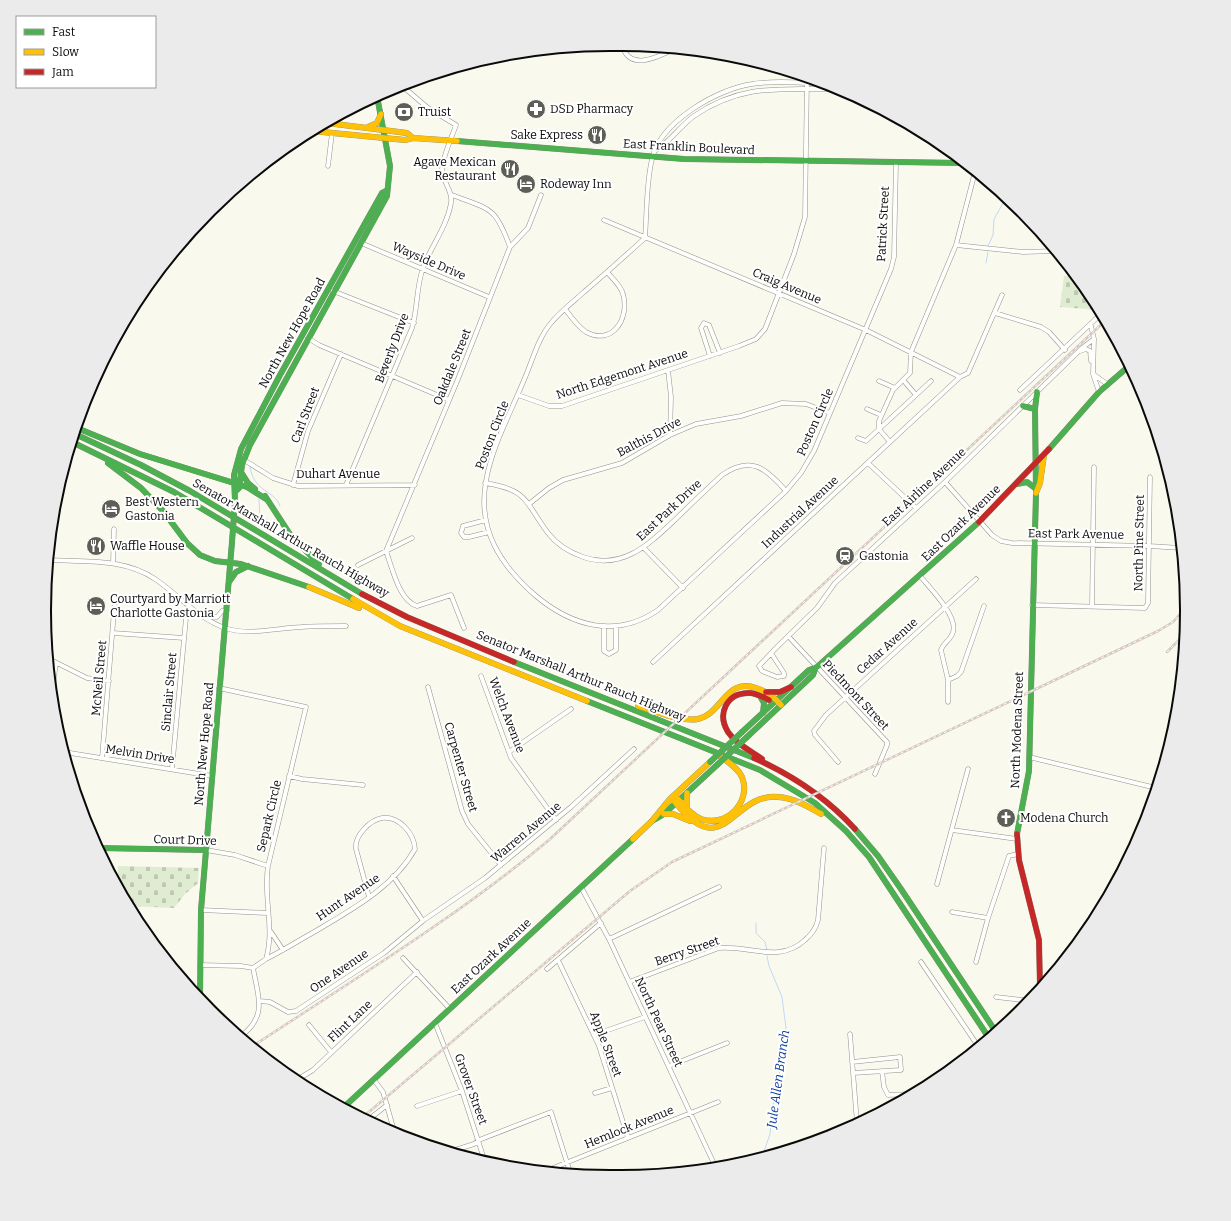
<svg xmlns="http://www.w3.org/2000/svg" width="1231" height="1221" viewBox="0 0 1231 1221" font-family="Bitter,serif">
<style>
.cemetery{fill:url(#cemetery-stones)}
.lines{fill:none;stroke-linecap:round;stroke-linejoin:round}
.stream{stroke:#c2d8f5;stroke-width:1}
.street-casing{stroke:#92928c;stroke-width:5}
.fast-casing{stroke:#888983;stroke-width:6}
.slow-casing{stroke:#888983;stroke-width:6}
.jam-casing{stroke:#888983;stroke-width:6}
.street{stroke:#fefefc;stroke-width:4}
.fast{stroke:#4caf50;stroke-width:5.5}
.slow{stroke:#ffc107;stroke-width:5.5}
.jam{stroke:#c62828;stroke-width:5.5}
.rail-casing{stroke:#d6c7c2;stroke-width:2.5}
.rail{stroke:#fff;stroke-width:1;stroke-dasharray:3;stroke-linecap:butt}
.fast-bridge-casing{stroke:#888983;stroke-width:6;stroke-linecap:butt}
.fast-bridge{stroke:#4caf50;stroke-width:5.5}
.labels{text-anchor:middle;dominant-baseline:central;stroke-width:4;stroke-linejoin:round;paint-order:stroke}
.poi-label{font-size:12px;fill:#0a0a0a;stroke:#fff;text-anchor:start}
.street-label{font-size:12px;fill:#0a0a0a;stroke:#fff}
.water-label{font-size:13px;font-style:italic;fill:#10419f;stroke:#fff}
.rim{fill:none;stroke:#0a0a0a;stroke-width:2}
</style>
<defs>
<pattern id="cemetery-stones" width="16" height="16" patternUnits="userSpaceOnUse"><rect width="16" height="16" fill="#e0ecd1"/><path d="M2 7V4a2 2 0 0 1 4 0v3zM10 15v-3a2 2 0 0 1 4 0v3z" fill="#bfc9b2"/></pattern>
</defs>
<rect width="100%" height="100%" fill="#f9faed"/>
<!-- cemetery -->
<path class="cemetery" d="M1064,276h12l15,20 7,14 -38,-3z
M118,866l81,2 -1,15 -13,11 -11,14 -45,-2 -11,-21z"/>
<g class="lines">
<!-- stream -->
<path class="stream" d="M988,246l5,-11 1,-16 12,-21
M986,263l2,-11
M250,467c4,26 25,23 30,39
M259,499l1,20
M265,519l11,13 19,12
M256,521l11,-2
M756,923v10l9,9 2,8
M762,1157l8,-23 3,-29 6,-24 1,-18 3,-7 3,-28 -4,-31 -13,-31 -2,-10"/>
<!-- street casing -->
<g class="street-casing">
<path id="street" d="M622,45c7,26 34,13 50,5
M656,150c14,-8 24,-24 38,-34 50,-34 90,-26 147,-27
M328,166l4,-33
M452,195c39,15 43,11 58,52
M604,220l262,110 94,47
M645,238c-20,18 -40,36 -61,54 -11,10 -23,19 -33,31 -13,15 -19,39 -27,57 -13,32 -32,66 -38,101 -9,49 15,85 50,115 36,30 80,43 122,14l128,-119 15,-18 13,-22 77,-182 3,-12 2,-94
M645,238c2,-26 1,-54 7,-79 8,-37 65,-70 100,-75 24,-4 50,-1 74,0
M361,243l128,54
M956,245l67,7 32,-1
M333,291l81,32
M565,309c6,8 13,18 21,23 26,14 44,-13 37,-38 -2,-8 -10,-15 -16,-22
M995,313l46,14 8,5 16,18
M1091,326l3,13 -1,35 14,10
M308,338l11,7 130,55
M1080,351l6,-2 4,2 1,10
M710,356l-9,-28 3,-5 5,2 11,28
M668,370l3,27 -1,38
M1093,374l6,18
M879,381l16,7
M904,381l12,14 15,-14
M1020,390l81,-76
M518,395l31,11h13l177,-60 17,-7 9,-10 29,-75 11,-37 2,-139
M867,409l14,6
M858,438l8,3 50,-46
M890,442l-11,-13v-8l14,-31 17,-17 1,-21 45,-107 19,-73
M244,460l29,18 25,8 117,-1
M868,463l48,45
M945,482l47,53 9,6 11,2 137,3 32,2
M485,483c44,7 39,18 63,50 9,12 21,19 35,24 41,14 67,-14 95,-40 14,-14 29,-28 44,-42 29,-20 44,-7 64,16
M293,485l15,-54 33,-77
M346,485l66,-157c6,-20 4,-41 11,-60 8,-22 24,-41 28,-65 2,-11 -7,-20 -9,-31 -1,-12 10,-35 14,-47l-28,-17 -27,-23
M529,504l20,-16 14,-8 59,-17 48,-28 26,-11 45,-8 41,-13 24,1 24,9
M486,520l-23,6 -2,7 3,4h5l20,-5
M644,548l39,40
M49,560c36,2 75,-2 106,19 24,16 42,39 70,49 23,8 52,0 76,-1 15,-1 30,-1 45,-1
M113,563l1,-34
M358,565l54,-27
M920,576c10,12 38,40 33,56 -2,8 -10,11 -12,18l7,30v22
M1032,605l113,3 3,-5 2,-126
M1092,607l2,-140
M204,616l13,1 5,-6 5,-1
M604,626v25l5,3 7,-4v-24
M464,628l-13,-33 -34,11c-18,-5 -25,-39 -31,-55l72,-172 52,-132 18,-19 13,-33
M113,633l71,5
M788,636l99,106v3l-12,29
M771,653l13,20v3l-7,1 -15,-6 -3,-5 18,-19 40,-39 18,-25 110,-101 137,-134 12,-9
M49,659l38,19 22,3
M653,662l307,-285 8,-4 34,-78
M481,676l30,82 45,62
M948,680l9,-4 4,-4 23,-66
M428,687l34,124 6,13 33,41
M219,688l87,19 -38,159c-5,32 7,62 -2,93l-13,9
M52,692l4,-29
M64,752l148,24
M509,752l62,-43
M1029,757l127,31
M102,758l13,-159
M838,762l-23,-27 -1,-4 12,-16 150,-136
M172,769l14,-151
M289,776l13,3 61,6
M952,830l65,9
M206,850l29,5 33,11
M393,876l30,45
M937,884l31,-115
M581,887l28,52 107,229
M201,910l67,3
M952,912l36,6
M271,932l12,18
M609,939l110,-52
M403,958l47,51
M266,959c16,-8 32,-18 48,-27 37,-22 80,-45 101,-83 -1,-16 -16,-33 -33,-31 -12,2 -28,18 -26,31l13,48
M558,960l41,86 29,92
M921,962l57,84
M976,962l12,-44 21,-62 9,-2
M200,965l41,1 12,2
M547,969l54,-46
M629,982l90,-34c30,-3 60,16 86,-8 7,-6 11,-11 13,-20l6,-72
M996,997l34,4
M260,1001l10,1 18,10 8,-1 88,-58 40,-33 61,-42 86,-71 63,-58
M435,1023l27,68 23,71
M309,1025l22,27
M850,1034l7,89
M594,1035l51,-18
M241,1036c27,-20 17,-40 12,-68
M852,1062l48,-5 1,13 -48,3
M669,1066l58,-23
M882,1071l2,16 4,8 23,-1
M374,1080l9,12 12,42
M295,1081l18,-11 104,-98
M595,1093l17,-5
M417,1106l45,-15
M368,1120l19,-15
M452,1151l22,-7 5,-4 72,-28 19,60
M548,1170l170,-68"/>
</g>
<!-- fast casing -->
<g class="fast-casing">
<path id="fast" d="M457,141l227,18 280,4
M1023,406l12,3
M77,428l63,26 107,33 19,12
M75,434l66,31 49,26 172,103
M72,442l102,50 179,107
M1049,449l50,-57 30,-26
M108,463l33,25 22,23 24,32 13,12 15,6 26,3 68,23
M241,472l7,11 7,6
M1017,484l10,-2 8,6
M236,491l3,-3 3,-23 8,-20 137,-249 3,-30 -13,-70
M265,496l26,40 28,28
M235,502l-1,-27 7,-26 39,-74 102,-182 4,-2
M229,582l7,-10 12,-6
M514,662l240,96
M760,696l4,7 -1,10
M587,701l173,69 55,33 31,28 23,26 120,181
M742,732l67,-62 8,-3 162,-145
M747,737l66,-62 3,-8
M652,821l12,-7 53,-49
M855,829l23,27 23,33 95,143
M1017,834l12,-63 7,-278 -1,-84 2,-17
M98,848l108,2
M200,999l1,-89 31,-368
M344,1107l289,-268"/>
</g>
<!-- slow casing -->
<g class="slow-casing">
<path id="slow" d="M327,123l80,10 6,5
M368,127l9,-4 4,-9
M312,131l93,9 8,-2 44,3
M1036,493l4,-10 4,-28
M309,587l50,21
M353,599l47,27 187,75
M638,706c18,5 42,16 60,13 24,-5 28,-42 58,-31 10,3 18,9 25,17
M687,793v15
M676,797c7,8 15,18 25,22 25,9 51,-17 41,-42 -4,-9 -14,-15 -22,-21
M672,798c52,70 59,-6 106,-1 16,1 29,9 43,17
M664,814h9l17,7
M633,839l19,-18 18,-22 40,-37"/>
</g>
<!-- jam casing -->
<g class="jam-casing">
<path id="jam" d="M979,522l70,-73
M362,594l45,23 107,45
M766,692h14l11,-5
M754,758c38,17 72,39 101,71
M762,759c-11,-8 -26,-15 -34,-27 -11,-18 -2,-39 21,-39 7,0 14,4 20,7
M1017,834l2,26 20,80 1,48"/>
</g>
<!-- street -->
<use href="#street" class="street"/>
<!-- fast -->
<use href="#fast" class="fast"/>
<!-- slow -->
<use href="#slow" class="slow"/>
<!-- jam -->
<use href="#jam" class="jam"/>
<!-- rail casing -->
<g class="rail-casing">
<path id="rail" d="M1167,652l13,-13 5,-13
M253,1046c100,-66 204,-129 296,-206l556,-519
M363,1117l267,-226 42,-29 486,-231 15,-9 14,-16"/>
</g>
<!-- rail -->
<use href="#rail" class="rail"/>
<!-- fast-bridge casing -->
<g class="fast-bridge-casing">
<path id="fast-bridge" d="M232,542l3,-40
M710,762l32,-30
M717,765l30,-28"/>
</g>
<!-- fast-bridge -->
<use href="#fast-bridge" class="fast-bridge"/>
</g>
<!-- icons -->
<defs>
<g id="pharmacy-disc" transform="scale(1)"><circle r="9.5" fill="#5e5e59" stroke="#fff"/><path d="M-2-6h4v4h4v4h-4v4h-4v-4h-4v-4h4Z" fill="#fff"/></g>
<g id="bank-disc" transform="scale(1)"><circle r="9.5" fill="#5e5e59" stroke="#fff"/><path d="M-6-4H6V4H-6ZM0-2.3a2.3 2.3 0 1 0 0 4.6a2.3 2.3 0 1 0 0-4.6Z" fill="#fff"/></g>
<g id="restaurant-disc" transform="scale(1)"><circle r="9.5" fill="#5e5e59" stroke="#fff"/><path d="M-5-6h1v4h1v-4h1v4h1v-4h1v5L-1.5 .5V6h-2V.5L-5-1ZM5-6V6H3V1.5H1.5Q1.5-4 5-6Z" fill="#fff"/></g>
<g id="hotel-disc" transform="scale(1)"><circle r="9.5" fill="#5e5e59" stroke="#fff"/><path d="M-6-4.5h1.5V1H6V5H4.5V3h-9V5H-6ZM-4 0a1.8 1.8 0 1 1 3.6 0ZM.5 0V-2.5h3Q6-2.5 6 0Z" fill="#fff"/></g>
<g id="station-disc" transform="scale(1)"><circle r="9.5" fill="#5e5e59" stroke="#fff"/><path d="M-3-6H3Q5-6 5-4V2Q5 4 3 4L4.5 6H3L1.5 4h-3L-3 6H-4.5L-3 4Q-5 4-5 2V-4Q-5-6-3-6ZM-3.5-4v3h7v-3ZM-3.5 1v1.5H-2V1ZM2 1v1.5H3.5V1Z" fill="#fff"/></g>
<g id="church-disc" transform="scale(1)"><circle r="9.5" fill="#5e5e59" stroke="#fff"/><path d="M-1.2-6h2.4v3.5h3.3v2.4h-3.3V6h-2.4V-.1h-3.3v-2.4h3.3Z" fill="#fff"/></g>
</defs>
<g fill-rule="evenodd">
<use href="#pharmacy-disc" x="536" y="109"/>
<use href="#bank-disc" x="404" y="112"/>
<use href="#restaurant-disc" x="597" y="135"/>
<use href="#restaurant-disc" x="510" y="169"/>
<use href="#hotel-disc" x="526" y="184"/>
<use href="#hotel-disc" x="111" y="509"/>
<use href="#restaurant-disc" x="96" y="546"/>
<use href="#station-disc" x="845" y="556"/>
<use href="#hotel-disc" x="96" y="606"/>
<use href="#church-disc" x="1006" y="818"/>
</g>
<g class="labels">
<!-- poi labels -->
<g class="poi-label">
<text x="550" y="109">DSD Pharmacy</text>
<text x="418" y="112">Truist</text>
<text x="583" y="135" text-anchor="end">Sake Express</text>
<text x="496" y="162" text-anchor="end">Agave Mexican<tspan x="496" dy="14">Restaurant</tspan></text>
<text x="540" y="184">Rodeway Inn</text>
<text x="125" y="502">Best Western<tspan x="125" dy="14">Gastonia</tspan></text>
<text x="110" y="546">Waffle House</text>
<text x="859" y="556">Gastonia</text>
<text x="110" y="599">Courtyard by Marriott<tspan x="110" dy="14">Charlotte Gastonia</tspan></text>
<text x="1020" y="818">Modena Church</text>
</g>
<!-- street labels -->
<g class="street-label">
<text transform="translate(689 147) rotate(3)">East Franklin Boulevard</text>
<text transform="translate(883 224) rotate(-87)">Patrick Street</text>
<text transform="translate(429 261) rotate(23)">Wayside Drive</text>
<text transform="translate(787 286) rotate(23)">Craig Avenue</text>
<text transform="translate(292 333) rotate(-61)">North New Hope Road</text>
<text transform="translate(392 348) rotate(-69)">Beverly Drive</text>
<text transform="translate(452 367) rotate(-68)">Oakdale Street</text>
<text transform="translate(622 374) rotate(-18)">North Edgemont Avenue</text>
<text transform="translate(305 415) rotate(-69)">Carl Street</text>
<text transform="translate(815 422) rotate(-66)">Poston Circle</text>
<text transform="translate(492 435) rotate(-69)">Poston Circle</text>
<text transform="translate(649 437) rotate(-28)">Balthis Drive</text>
<text x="338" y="474">Duhart Avenue</text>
<text transform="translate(924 487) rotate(-43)">East Airline Avenue</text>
<text transform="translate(669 510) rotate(-43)">East Park Drive</text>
<text transform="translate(800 512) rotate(-43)">Industrial Avenue</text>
<text transform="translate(961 523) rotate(-44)">East Ozark Avenue</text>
<text transform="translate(1076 534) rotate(1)">East Park Avenue</text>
<text transform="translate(291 538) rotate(30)">Senator Marshall Arthur Rauch Highway</text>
<text transform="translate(1139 543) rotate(-89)">North Pine Street</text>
<text transform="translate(887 646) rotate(-42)">Cedar Avenue</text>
<text transform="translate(581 676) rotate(22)">Senator Marshall Arthur Rauch Highway</text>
<text transform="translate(99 678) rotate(-85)">McNeil Street</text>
<text transform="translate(169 692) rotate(-85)">Sinclair Street</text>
<text transform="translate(856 695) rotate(47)">Piedmont Street</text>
<text transform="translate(507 715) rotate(69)">Welch Avenue</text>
<text transform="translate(1017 730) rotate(-88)">North Modena Street</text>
<text transform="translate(204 744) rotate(-85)">North New Hope Road</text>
<text transform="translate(140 754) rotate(9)">Melvin Drive</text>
<text transform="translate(461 767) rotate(74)">Carpenter Street</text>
<text transform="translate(269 816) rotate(-77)">Separk Circle</text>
<text transform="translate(526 832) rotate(-40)">Warren Avenue</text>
<text transform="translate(185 840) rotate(2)">Court Drive</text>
<text transform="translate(348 897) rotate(-34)">Hunt Avenue</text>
<text transform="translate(687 951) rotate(-19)">Berry Street</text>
<text transform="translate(491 956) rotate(-43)">East Ozark Avenue</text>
<text transform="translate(339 971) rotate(-34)">One Avenue</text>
<text transform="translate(350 1021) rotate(-43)">Flint Lane</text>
<text transform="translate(659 1022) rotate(65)">North Pear Street</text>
<text transform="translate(606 1044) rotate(69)">Apple Street</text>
<text transform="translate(471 1089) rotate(70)">Grover Street</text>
<text transform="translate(629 1127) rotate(-22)">Hemlock Avenue</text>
</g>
<!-- water labels -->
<g class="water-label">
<text transform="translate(778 1079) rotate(-82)">Jule Allen Branch</text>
</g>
</g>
<!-- crop -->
<path d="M0 0H1231V1221H0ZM610 51H621A559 559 0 0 1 1180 610V611A559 559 0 0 1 621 1170H610A559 559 0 0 1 51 611V610A559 559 0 0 1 610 51Z" fill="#ebebeb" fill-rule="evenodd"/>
<path class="rim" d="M610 51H621A559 559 0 0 1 1180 610V611A559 559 0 0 1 621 1170H610A559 559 0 0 1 51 611V610A559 559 0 0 1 610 51Z"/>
<!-- legend -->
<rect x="16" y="16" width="140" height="72" fill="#ffffff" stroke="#9d9d9d"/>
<rect x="24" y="29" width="20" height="6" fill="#4caf50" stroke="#9d9d9d"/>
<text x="52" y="36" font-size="12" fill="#0a0a0a">Fast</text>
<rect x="24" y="49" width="20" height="6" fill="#ffc107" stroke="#9d9d9d"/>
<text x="52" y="56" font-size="12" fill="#0a0a0a">Slow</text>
<rect x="24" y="69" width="20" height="6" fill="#c62828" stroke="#9d9d9d"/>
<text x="52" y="76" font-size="12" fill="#0a0a0a">Jam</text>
</svg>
